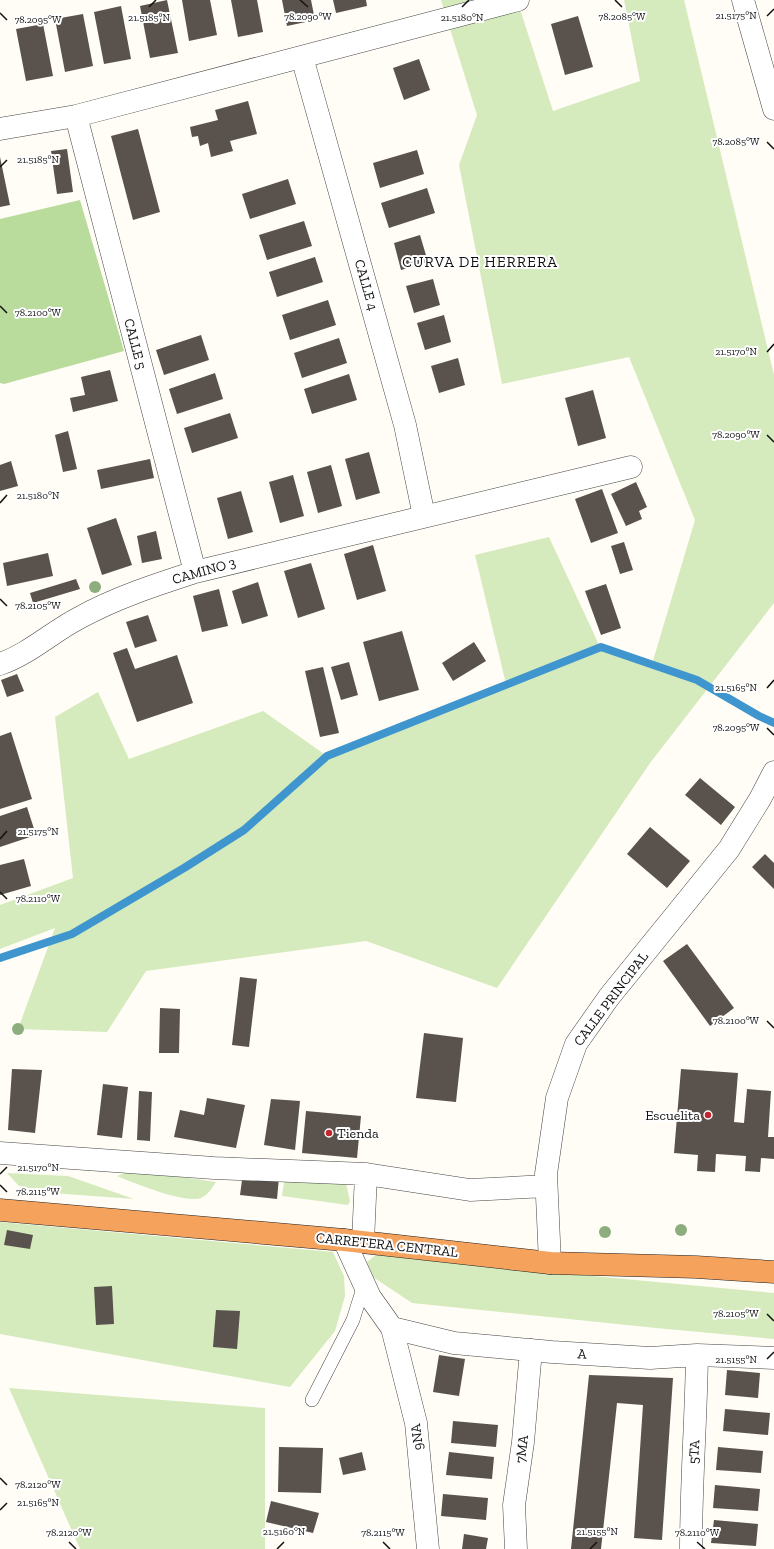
<svg xmlns="http://www.w3.org/2000/svg" width="774" height="1549" viewBox="0 0 774 1549" font-family="'Zilla Slab',serif">
<style>
.green{fill:#d5ebbd}
.forest{fill:#b9dc9c}
.lines{fill:none;stroke-linecap:round;stroke-linejoin:round}
.stream{stroke:#3f96cf;stroke-width:8}
.building{fill:#5a524d}
.lane-casing{stroke:#444;stroke-width:14}
.street-casing{stroke:#444;stroke-width:23}
.highway-casing{stroke:#222;stroke-width:23}
.lane{stroke:#fff;stroke-width:13}
.street{stroke:#fff;stroke-width:22}
.highway{stroke:#f5a25d;stroke-width:22}
.tree{fill:#8dad7f}
.ticks{fill:none;stroke:#111;stroke-width:1.5}
.poi-dot{fill:#c4262e;stroke:#fff;stroke-width:1.5}
.labels{text-anchor:middle;dominant-baseline:central;stroke-width:4;stroke-linejoin:round;paint-order:stroke}
.street-label{font-size:14px;fill:#111;stroke:#fff}
.poi-label{font-size:14px;fill:#111;stroke:#fff;text-anchor:end}
.neighbourhood-label{font-size:15px;letter-spacing:1px;fill:#111;stroke:#fff}
.ticks-label{font-size:10px;text-anchor:middle;fill:#111;stroke:#fff;stroke-width:4;stroke-linejoin:round;paint-order:stroke}
</style>
<rect width="100%" height="100%" fill="#fffdf5"/>
<!-- green -->
<path class="green" d="M441,0h76l36,111 87,-30 -16,-81h60l90,375v228l-124,160 -153,225 -131,-47 -220,30 -39,61 -89,-3 37,-101 -55,21v-44l73,-27 -18,-161 43,-25 31,67 134,-48 64,45 179,-72 -31,-129 74,-18 51,110 52,17 43,-144 -66,-163 -127,27 -43,-219 18,-50z
M133,1170l83,12c-4,6 -8,13 -15,16 -16,6 -67,-15 -84,-22z
M7,1173l61,3 66,23 -82,-6 -33,-7z
M285,1176l60,3 5,22 -2,4 -66,-9z
M0,1222l333,30 11,24 1,20 -10,35 -45,56 -290,-53z
M377,1254l34,5 363,34v46l-118,-11 -244,-25 -39,-26 -6,-15z
M9,1388l256,20v141h-185z"/>
<!-- forest -->
<path class="forest" d="M80,200l44,151 -120,33 -4,-1v-164z"/>
<g class="lines">
<!-- stream -->
<path class="stream" d="M0,958l72,-24 112,-66 60,-38 83,-74 274,-109 96,33 62,36 15,7"/>
</g>
<!-- building -->
<path class="building" d="M167,0l11,53 -28,5 -10,-52z
M182,0h28l7,35 -28,6z
M231,0h26l6,32 -25,5z
M282,0h29l4,20 -28,6z
M333,0h33l1,6 -31,7z
M121,6l10,53 -27,5 -10,-52z
M83,14l10,52 -28,6 -10,-53z
M578,16l15,51 -28,8 -14,-51z
M43,24l10,52 -27,5 -10,-52z
M419,59l11,31 -26,10 -11,-32z
M248,101l9,33 -27,7 3,10 -22,6 -3,-14 -8,3 -2,-10 -6,1 -2,-10 28,-7 -3,-10z
M138,129l22,83 -27,8 -22,-84z
M67,149l6,43 -16,2 -6,-43z
M417,150l7,24 -44,14 -7,-25z
M0,157l10,48 -10,2z
M288,179l8,25 -46,15 -8,-25z
M427,188l8,25 -46,15 -8,-25z
M304,221l8,25 -45,14 -8,-25z
M420,235l8,27 -27,8 -7,-27z
M315,257l8,25 -46,15 -8,-25z
M433,279l7,26 -26,8 -8,-27z
M328,300l8,25 -46,15 -8,-25z
M444,315l7,27 -26,8 -8,-27z
M201,335l8,25 -45,15 -8,-25z
M339,338l8,25 -45,15 -8,-25z
M458,358l7,27 -26,8 -8,-27z
M110,370l8,31 -45,11 -3,-14 15,-3 -4,-18z
M215,373l8,26 -46,15 -8,-25z
M349,374l8,26 -45,14 -8,-25z
M593,390l13,48 -28,8 -13,-48z
M230,413l8,25 -46,15 -8,-25z
M68,431l9,38 -14,3 -8,-37z
M369,452l11,41 -24,7 -11,-41z
M150,459l4,19 -53,11 -4,-19z
M11,461l7,25 -18,5v-26z
M331,465l11,41 -24,7 -11,-41z
M293,475l11,41 -24,7 -11,-41z
M636,482l11,25 -8,4 3,8 -16,7 -15,-32z
M602,489l16,44 -27,10 -16,-44z
M241,491l12,41 -25,7 -11,-41z
M116,518l16,47 -30,10 -15,-47z
M156,531l6,28 -20,4 -5,-27z
M624,542l9,28 -13,4 -9,-28z
M373,545l13,46 -29,9 -13,-46z
M48,553l5,23 -46,10 -4,-23z
M311,563l14,46 -27,9 -14,-47z
M76,579l4,10 -47,14 -3,-10z
M258,582l10,34 -26,8 -10,-33z
M606,584l15,44 -20,7 -16,-44z
M219,589l9,37 -26,6 -9,-36z
M148,615l9,26 -22,7 -9,-26z
M402,631l17,59 -40,11 -16,-59z
M474,642l12,19 -33,20 -11,-18z
M127,648l8,21 42,-14 16,48 -56,19 -24,-69z
M349,662l9,33 -17,5 -10,-33z
M323,667l16,66 -19,4 -15,-66z
M17,674l7,17 -17,6 -6,-17z
M11,732l21,67 -32,10v-73z
M700,778l35,29 -14,18 -36,-30z
M27,807l9,28 -36,12v-31z
M650,827l40,34 -23,27 -40,-34z
M765,854l9,9v26l-22,-22z
M24,859l7,27 -31,9v-30z
M687,944l47,64 -24,18 -47,-65z
M240,977l17,2 -8,68 -17,-2z
M160,1008l20,1 -1,44h-20z
M424,1033l39,5 -7,64 -40,-4z
M12,1069l30,1 -7,63 -27,-3z
M681,1069l57,4 -4,49 10,1 3,-34 24,2 -3,46h6v22l-13,-1 -1,14 -15,-1 1,-15 -30,-2 -1,18 -18,-1 1,-16 -24,-2z
M103,1084l25,3 -6,51 -25,-3z
M139,1091l13,1 -2,49 -13,-1z
M207,1098l38,7 -9,43 -62,-11 6,-27 24,5z
M271,1099l29,2 -5,49 -31,-5z
M306,1111l55,5 -4,42 -55,-5z
M243,1173l36,4 -2,22 -37,-4z
M7,1230l26,5 -3,14 -26,-4z
M112,1286l2,38 -18,1 -2,-38z
M216,1310l24,1 -3,38 -24,-2z
M439,1355l26,4 -6,37 -26,-4z
M727,1370l33,3 -2,25 -33,-3z
M589,1375l84,3 -11,162 -28,-2 9,-133 -26,-2 -16,146h-30z
M725,1409l45,4 -2,22 -45,-4z
M453,1421l45,4 -2,22 -45,-4z
M279,1447l44,1 -2,45 -43,-1z
M718,1447l45,4 -2,22 -45,-3z
M362,1452l4,18 -23,5 -4,-17z
M449,1452l45,5 -2,22 -46,-4z
M715,1485l45,4 -2,22 -45,-3z
M443,1494l45,4 -2,22 -45,-4z
M271,1501l48,12 -6,20 -47,-11z
M714,1520l44,4 -2,22 -45,-3z
M464,1534l24,4 -2,11h-24z"/>
<g class="lines">
<!-- lane casing -->
<g class="lane-casing">
<path id="lane" d="M312,1400l41,-80 11,-35"/>
</g>
<!-- street casing -->
<g class="street-casing">
<path id="street" d="M743,0l31,109
M302,57l103,368 19,91
M76,116l119,456
M0,129l76,-13 442,-116
M0,664c29,-10 52,-32 79,-46 36,-20 76,-33 116,-46l436,-105
M0,1153l214,15 152,6 104,16 76,-4
M344,1240l26,57 22,31 24,95 12,126
M363,1242l3,-68
M550,1263l-4,-89 11,-76 19,-54 33,-47 120,-148 31,-50 14,-27
M392,1328l62,15 98,9 98,6 47,-3 77,3
M516,1549l-2,-44 9,-63 8,-92
M691,1549c0,-65 5,-129 6,-194"/>
</g>
<!-- highway casing -->
<g class="highway-casing">
<path id="highway" d="M0,1210l344,30 206,23 146,4 78,5"/>
</g>
<!-- lane -->
<use href="#lane" class="lane"/>
<!-- street -->
<use href="#street" class="street"/>
<!-- highway -->
<use href="#highway" class="highway"/>
</g>
<!-- trees -->
<g class="tree">
<circle cx="95" cy="587" r="6"/>
<circle cx="18" cy="1029" r="6"/>
<circle cx="681" cy="1230" r="6"/>
<circle cx="605" cy="1232" r="6"/>
</g>
<!-- ticks -->
<path class="ticks" d="M300,0l8,7M615,0l7,7M149,7l7,-7M462,7l7,-7M0,13l7,7M767,16l7,-7M767,142l7,7M0,167l7,-7M0,306l7,7M767,352l7,-8M767,435l7,7M0,503l7,-8M0,599l7,7M767,688l7,-8M767,728l7,7M0,839l7,-8M0,892l7,7M767,1021l7,7M0,1174l7,-7M0,1185l7,7M767,1314l7,7M767,1359l7,-7M0,1478l7,7M0,1510l7,-7M69,1542l7,7M383,1542l7,7M697,1542l8,7M277,1549l7,-7M590,1549l7,-7"/>
<!-- markers -->
<g class="poi-dot">
<circle cx="708" cy="1115" r="4"/>
<circle cx="329" cy="1133" r="4"/>
</g>
<g class="labels">
<!-- street labels -->
<g class="street-label">
<text transform="translate(366 285) rotate(74)">CALLE 4</text>
<text transform="translate(135 344) rotate(75)">CALLE 5</text>
<text transform="translate(204 571) rotate(-16)">CAMINO 3</text>
<text transform="translate(611 999) rotate(-53)">CALLE PRINCIPAL</text>
<text transform="translate(387 1245) rotate(6)">CARRETERA CENTRAL</text>
<text transform="translate(582 1354) rotate(3)">A</text>
<text transform="translate(417 1437) rotate(-97)">9NA</text>
<text transform="translate(522 1449) rotate(-83)">7MA</text>
<text transform="translate(694 1452) rotate(-86)">5TA</text>
</g>
<!-- poi labels -->
<g class="poi-label">
<text x="700" y="1115">Escuelita</text>
<text x="337" y="1133" text-anchor="start">Tienda</text>
</g>
<!-- neighbourhood labels -->
<g class="neighbourhood-label">
<text x="480" y="262">CURVA DE HERRERA</text>
</g>
</g>
<g class="ticks-label">
<text x="736" y="19">21.5175°N</text>
<text x="308" y="20">78.2090°W</text>
<text x="622" y="20">78.2085°W</text>
<text x="149" y="21">21.5185°N</text>
<text x="462" y="21">21.5180°N</text>
<text x="38" y="23">78.2095°W</text>
<text x="736" y="145">78.2085°W</text>
<text x="38" y="163">21.5185°N</text>
<text x="38" y="316">78.2100°W</text>
<text x="736" y="355">21.5170°N</text>
<text x="736" y="438">78.2090°W</text>
<text x="38" y="499">21.5180°N</text>
<text x="38" y="609">78.2105°W</text>
<text x="736" y="691">21.5165°N</text>
<text x="736" y="731">78.2095°W</text>
<text x="38" y="835">21.5175°N</text>
<text x="38" y="902">78.2110°W</text>
<text x="736" y="1024">78.2100°W</text>
<text x="38" y="1171">21.5170°N</text>
<text x="38" y="1195">78.2115°W</text>
<text x="736" y="1317">78.2105°W</text>
<text x="736" y="1363">21.5155°N</text>
<text x="38" y="1488">78.2120°W</text>
<text x="38" y="1506">21.5165°N</text>
<text x="284" y="1535">21.5160°N</text>
<text x="597" y="1535">21.5155°N</text>
<text x="69" y="1536">78.2120°W</text>
<text x="383" y="1536">78.2115°W</text>
<text x="697" y="1536">78.2110°W</text>
</g>
</svg>
